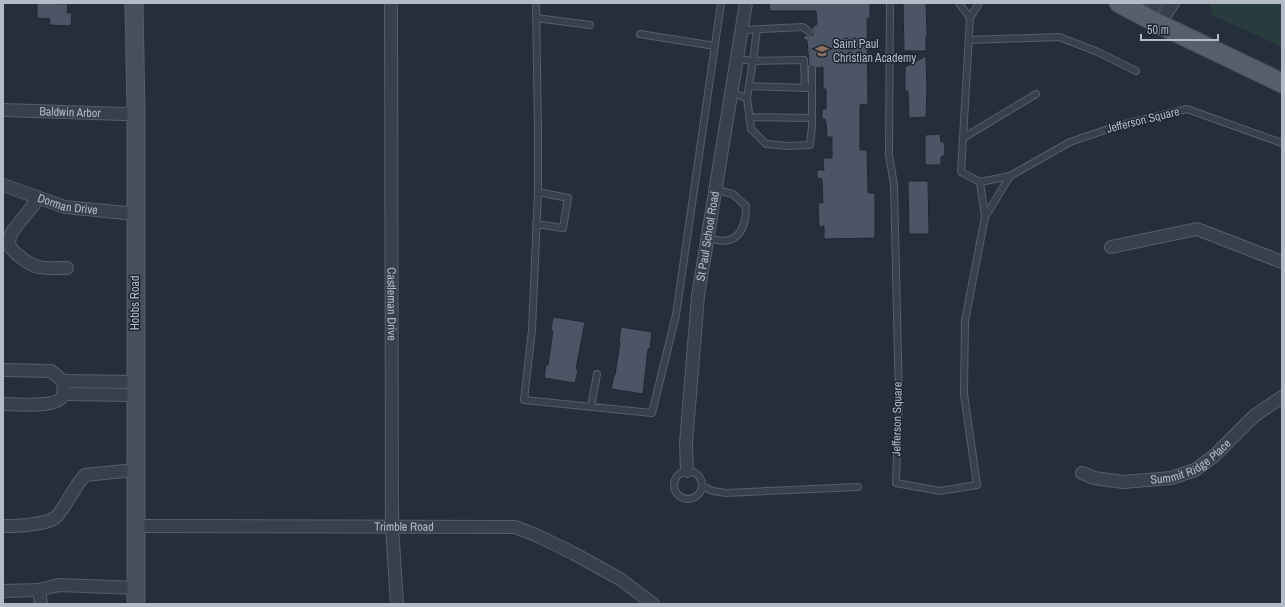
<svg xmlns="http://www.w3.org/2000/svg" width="1285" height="607" viewBox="0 0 1285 607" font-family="'Archivo Narrow',sans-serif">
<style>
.green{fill:#283b3d}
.building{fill:#4b5565;stroke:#1f2732}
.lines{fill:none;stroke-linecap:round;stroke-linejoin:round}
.lane-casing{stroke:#565e69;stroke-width:8}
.street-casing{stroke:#565e69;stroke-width:14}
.secondary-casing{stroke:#565e69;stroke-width:19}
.primary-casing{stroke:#414954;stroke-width:21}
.lane{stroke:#38404b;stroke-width:6}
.street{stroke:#38404b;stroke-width:12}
.secondary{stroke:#474f5e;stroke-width:17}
.primary{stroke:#565f6b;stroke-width:19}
.labels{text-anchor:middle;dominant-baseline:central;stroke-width:3;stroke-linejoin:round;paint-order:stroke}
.poi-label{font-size:12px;fill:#b4bbc7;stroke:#1d2530;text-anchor:start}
.street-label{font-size:12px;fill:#b4bbc7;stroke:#1d2530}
</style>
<rect width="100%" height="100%" fill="#252e3b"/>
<!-- green -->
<path class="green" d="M1209,3h73v44l-70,-32z"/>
<!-- building -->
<path class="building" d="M37,3l31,1 -1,9h5l-1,13 -22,-1 1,-6 -13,-1z
M769,3h101v15l-3,1 1,85 -8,1v45h7l1,43h7v45l-51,1v-13l-5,1 -1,-24h5l-1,-24 -5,-1v-8h7l-1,-12h9v-21h-5l-1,-15h-1v-3h-3v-10h4v-20h-3v-22l-7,1 -4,-4 -3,1 -2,-24 -4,-3 2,-3 4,1 4,-1v-4l-1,-3 5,-4 -1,-13h-46z
M903,3h23l1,27v7h-1v14h-22z
M926,56l1,34 -1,27 -17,1 -1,-27h-3v-24z
M940,134l1,8h3l1,13 -4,2v8h-16v-30z
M908,181h20l1,53h-20z
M553,317l32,5 -9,47 2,1 -3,13 -31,-5 2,-14 2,1 5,-34h-2z
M621,327l31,5 -2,17h-2l-5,45 -32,-5 3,-14h1l5,-33 -1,-1z"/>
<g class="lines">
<!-- lane casing -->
<g class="lane-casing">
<path id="lane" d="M536,3l2,127v62l-6,138 -8,70 128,13 24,-98 45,-312
M890,3l-1,152 5,30 5,216 -3,82 44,8 37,-6 -13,-91 1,-73 20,-104 -5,-35
M959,3l11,15
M979,3l-9,15 -9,154 19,10 30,-6 60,-34 47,-16 70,-17 95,34
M536,18l54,7
M757,29l-4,32 51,-1 1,28
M742,30l61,-3 6,5
M640,34l75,12
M969,40l90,-3 39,15 38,19
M737,59l16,2 -6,37
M749,86l58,2
M732,93l15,5 4,31 15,15 23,2 21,-1 2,-19v-58
M749,117l63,1
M963,138l73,-44
M985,217l25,-41
M536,224l27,4 5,-30 -30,-6
M708,238c5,1 10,3 15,3 20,-1 23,-20 23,-35l-13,-12 -17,-4
M591,407l6,-33
M674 485a14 14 0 1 1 28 0a14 14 0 1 1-28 0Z
M702,486l11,5 13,2 132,-6"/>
</g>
<!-- street casing -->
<g class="street-casing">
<g id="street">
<path id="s1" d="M391,3l1,524 5,77"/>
<path d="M1146,17l9,-14"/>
<path d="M1159,24l14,-21"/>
<path id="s2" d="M3,110l121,4 12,-2"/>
<path id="s3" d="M3,185l62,22 71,7"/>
<path d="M38,199l-26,33c-2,4 -3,8 -3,12 2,8 22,22 30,23 9,2 19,1 28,1"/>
<path d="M1111,247l86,-18 85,33"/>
<path d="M3,370l48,1 12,10c0,5 2,12 -1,16 -7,11 -46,7 -59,7"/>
<path d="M63,381l72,1"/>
<path d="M63,394l72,1"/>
<path id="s4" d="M687,471l-1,-28 12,-147 48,-293"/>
<path id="s5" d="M1082,473l12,5 29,4 48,-4 24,-8 19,-14 40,-40 28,-19"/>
<path d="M3,526c12,0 46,-1 54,-10 11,-13 16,-28 28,-41l50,-5"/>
<path id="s6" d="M136,526l379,1 21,8 37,18 47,26 33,25"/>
<path d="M39,590l2,14"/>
<path d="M3,591l36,-1 20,-5 77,3"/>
</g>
</g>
<!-- secondary casing -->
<g class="secondary-casing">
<path id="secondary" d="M134,3l2,109v492"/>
</g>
<!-- primary casing -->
<g class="primary-casing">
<path id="primary" d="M1119,3l40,21 123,59"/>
</g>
<!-- lane -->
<use href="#lane" class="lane"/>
<!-- street -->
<use href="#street" class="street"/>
<!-- secondary -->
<use href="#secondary" class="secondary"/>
<!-- primary -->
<use href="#primary" class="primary"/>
</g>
<!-- icons -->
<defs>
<g id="school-bare" transform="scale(1.08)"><path d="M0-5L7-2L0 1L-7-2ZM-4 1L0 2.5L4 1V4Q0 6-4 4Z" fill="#8d6e63" stroke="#1d2530" stroke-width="2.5" paint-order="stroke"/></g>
</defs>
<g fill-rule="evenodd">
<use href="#school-bare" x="822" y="51"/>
</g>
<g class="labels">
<!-- poi labels -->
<g class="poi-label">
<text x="833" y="44">Saint Paul<tspan x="833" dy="14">Christian Academy</tspan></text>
</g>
<!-- street labels -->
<g class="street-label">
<text stroke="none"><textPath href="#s2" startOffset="67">Baldwin Arbor</textPath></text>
<text transform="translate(1143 120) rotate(-14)">Jefferson Square</text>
<text stroke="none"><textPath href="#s3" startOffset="68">Dorman Drive</textPath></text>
<text stroke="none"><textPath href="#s4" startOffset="236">St Paul School Road</textPath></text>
<text transform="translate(135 303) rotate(-90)">Hobbs Road</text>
<text stroke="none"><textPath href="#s1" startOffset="301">Castleman Drive</textPath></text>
<text transform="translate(897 419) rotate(-89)">Jefferson Square</text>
<text stroke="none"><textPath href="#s5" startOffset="115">Summit Ridge Place</textPath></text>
<text stroke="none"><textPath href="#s6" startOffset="268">Trimble Road</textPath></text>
</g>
</g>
<!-- border -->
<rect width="1285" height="607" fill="none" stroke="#b4bbc7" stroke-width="8"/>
<!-- scale -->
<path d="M1141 34v6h77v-6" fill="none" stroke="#b4bbc7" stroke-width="2"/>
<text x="1147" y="34" font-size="12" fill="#b4bbc7" stroke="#1d2530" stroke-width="3" paint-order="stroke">50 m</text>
</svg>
